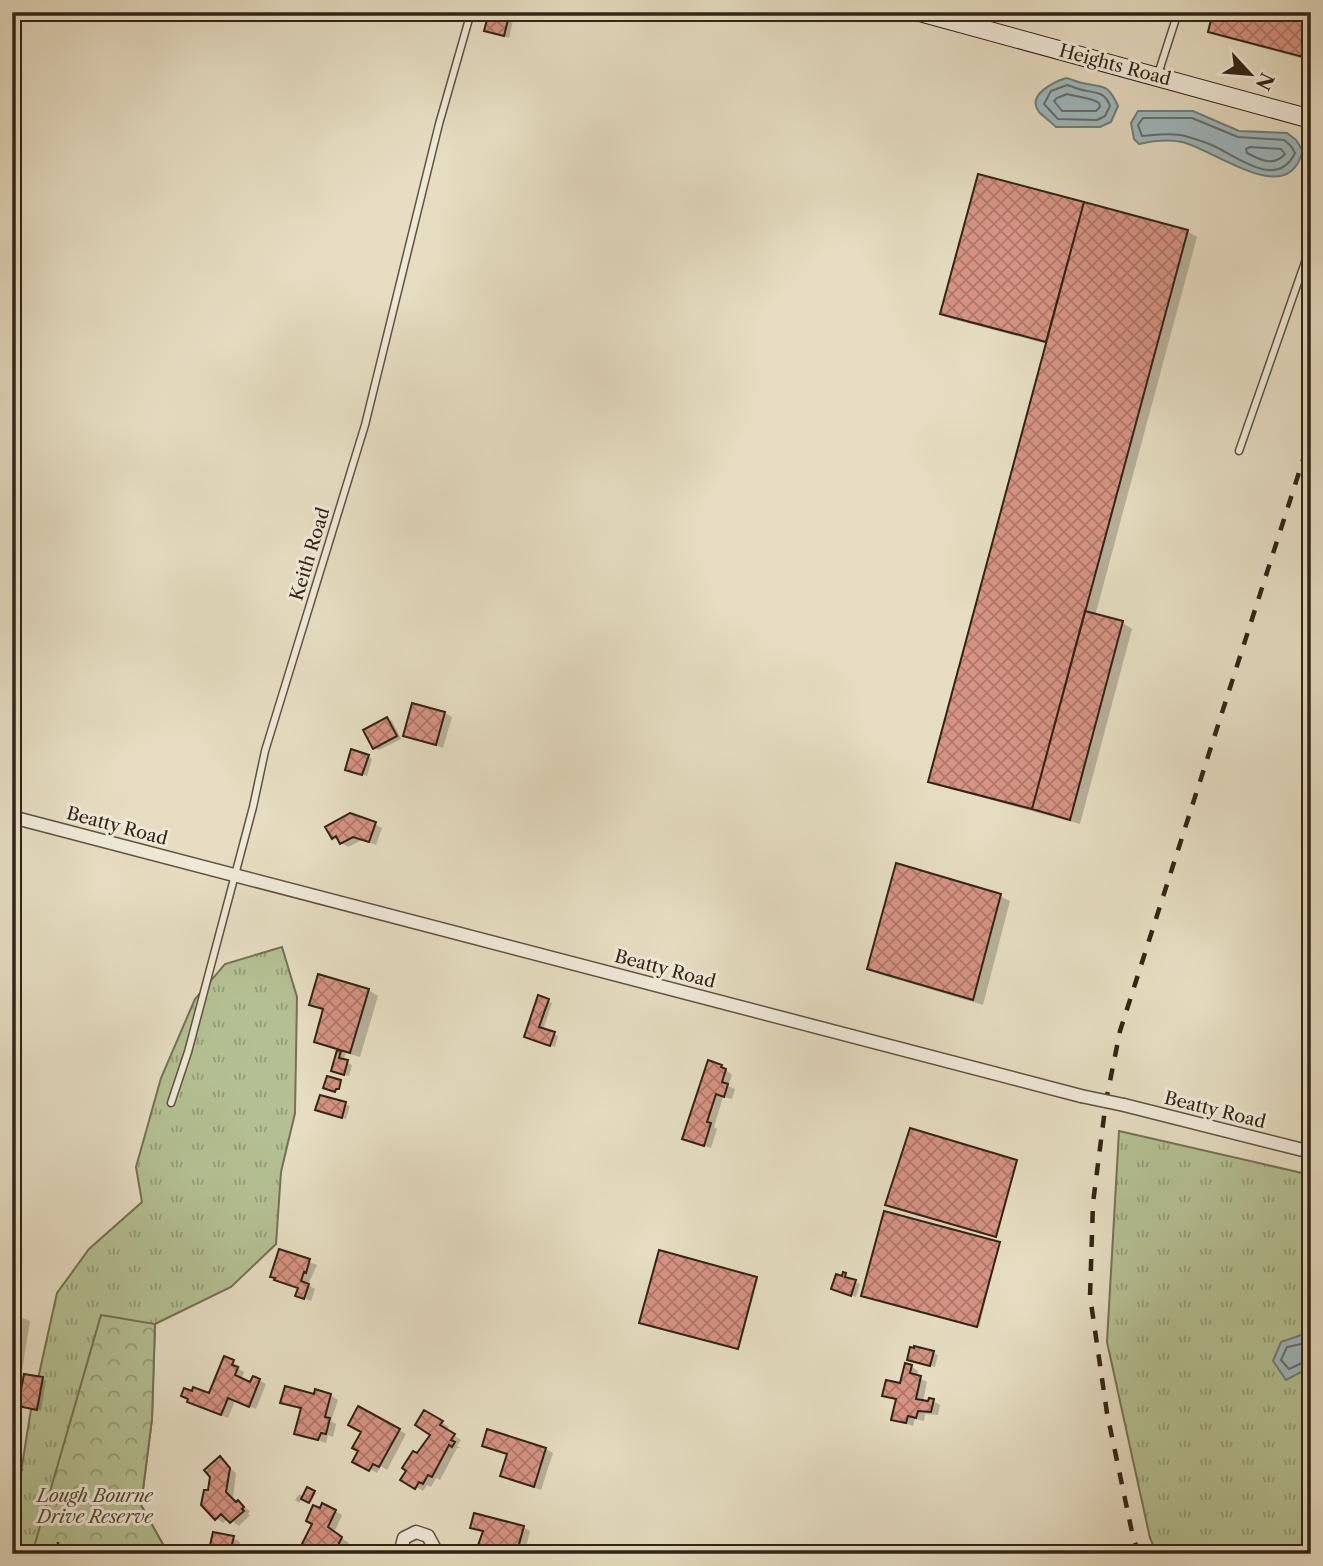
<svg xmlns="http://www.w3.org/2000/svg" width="1323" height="1566" viewBox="0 0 1323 1566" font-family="'Libre Caslon Text',serif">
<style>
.grass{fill:url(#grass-tufts);stroke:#737254;stroke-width:2}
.park{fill:url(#park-crowns);stroke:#737254;stroke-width:2}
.water{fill:#9cb8be;stroke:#727d7a;stroke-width:2}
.shadow{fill:#0003}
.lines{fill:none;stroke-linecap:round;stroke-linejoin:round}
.shore{stroke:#676e69;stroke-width:2}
.building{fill:url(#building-cross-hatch);stroke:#322414;stroke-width:2}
.lane-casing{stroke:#5f523f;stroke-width:9}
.street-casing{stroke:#5f523f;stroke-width:15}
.secondary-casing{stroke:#322414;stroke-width:20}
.path{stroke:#322414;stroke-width:2.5;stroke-dasharray:5 3.5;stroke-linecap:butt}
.lane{stroke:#eee8d7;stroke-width:6}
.street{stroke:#eee8d7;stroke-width:12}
.secondary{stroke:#eee8d7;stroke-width:18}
.rail{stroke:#322414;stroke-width:4.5;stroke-dasharray:12 12;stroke-linecap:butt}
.street-bridge-casing{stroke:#5f523f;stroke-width:15;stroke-linecap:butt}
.street-bridge{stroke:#eee8d7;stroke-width:12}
.labels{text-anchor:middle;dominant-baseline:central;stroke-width:6;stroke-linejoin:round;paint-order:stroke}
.street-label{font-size:18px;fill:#322414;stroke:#eee8d7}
.park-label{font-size:18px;font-style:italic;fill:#524b34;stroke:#eee8d7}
</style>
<defs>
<pattern id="grass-tufts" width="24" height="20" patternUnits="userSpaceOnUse" patternTransform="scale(1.75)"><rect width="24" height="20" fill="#b4c093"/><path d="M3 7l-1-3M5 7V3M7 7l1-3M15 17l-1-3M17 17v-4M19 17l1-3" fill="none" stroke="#939c77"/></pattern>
<pattern id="park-crowns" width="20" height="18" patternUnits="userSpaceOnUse" patternTransform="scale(1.75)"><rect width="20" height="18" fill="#b4c093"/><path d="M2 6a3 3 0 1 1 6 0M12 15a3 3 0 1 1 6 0" fill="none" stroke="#939c77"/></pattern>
<pattern id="building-cross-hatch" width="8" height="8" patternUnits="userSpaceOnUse" patternTransform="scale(1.75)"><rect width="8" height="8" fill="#d69383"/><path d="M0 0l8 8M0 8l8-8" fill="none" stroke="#ae786a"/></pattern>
</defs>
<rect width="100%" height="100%" fill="#e5dcc1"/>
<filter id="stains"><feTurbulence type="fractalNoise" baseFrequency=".00286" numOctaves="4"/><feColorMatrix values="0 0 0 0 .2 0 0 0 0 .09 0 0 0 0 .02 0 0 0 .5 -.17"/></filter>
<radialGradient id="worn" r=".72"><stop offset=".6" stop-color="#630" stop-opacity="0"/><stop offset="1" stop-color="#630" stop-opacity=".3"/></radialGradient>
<!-- grass -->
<path class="grass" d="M282,947l15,50 -2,116 -14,59 -5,72 -45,43 -76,37 -3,95 -11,86 25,45 -3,4h-151v-24l18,-115 27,-122 32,-44 53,-47 -6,-35 25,-89 34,-79 30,-35z
M1119,1131l192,44v379h-154l-7,-16 -43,-196z"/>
<!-- park -->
<path class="park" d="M101,1315l54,9 -3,95 -11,86 25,45 -3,4h-131z"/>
<!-- water -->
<path class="water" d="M1066,78c6,1 10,4 16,5 22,5 25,-1 36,23l-7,16 -11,5h-44c-5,-5 -12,-10 -17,-15 -13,-17 15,-30 27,-34z
M1138,111h55l46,20 48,2 9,7 7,11c-2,5 -4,11 -7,15 -22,32 -86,-18 -114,-24 -14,-3 -30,-1 -43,2l-5,-5 -3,-16z
M1301,1335h10v32l-25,13 -13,-19 8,-19z"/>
<!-- shadow -->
<path class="shadow" d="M1311,12v49l-92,-25 -9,-5z
M490,13l23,8 -4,17 -23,-8z
M979,176l208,55 10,6 -102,379 28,7 9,6 -52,195 -140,-38 -10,-5 117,-437 -95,-25 -10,-6z
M445,713l7,4 -9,31 -38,-13z
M387,719l5,2 9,18 -22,11 -5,-2z
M368,756l4,3 -5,17 -16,-5z
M375,824l7,4 -6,17 -14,-5 -14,7 -15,-9 -6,-10z
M1000,896l10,5 -27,104 -104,-31 -10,-6z
M368,990l10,6 -18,61 -14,-4 -3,8 9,4 -3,11 -12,-3 1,-22 -22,-10 8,-30 -13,-7z
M548,1001l4,2 -9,27 15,6 -3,11 -25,-9z
M721,1066l11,9 -4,11 7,3 -3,10 -9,-2 -9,30 3,2 -6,19 -19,-6z
M321,1097l29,9 -4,13 -24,-7z
M1016,1162l-19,74 -108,-31z
M1000,1243l-21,84 -115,-31z
M280,1251l37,14 -9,20 7,4 -4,12 -14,-6 2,-6 -23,-9z
M660,1252l98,27 -19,70 -96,-26z
M12,1270l6,3 -3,15h-3z
M855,1282l5,2 -4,13 -19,-6z
M12,1314l18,7 -18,111z
M934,1353l4,2 -3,12 -26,-8z
M225,1359l15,7 -1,3 5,3 -3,8 10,4 8,-4 7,4 -10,25 -21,-8 -7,17 -32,-13 14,-10z
M911,1366l7,5 -1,6 10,5 -4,20 10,-1 7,4 -2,10 -13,-1 -1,7 -9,-2 -2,7 -20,-7 5,-18 -14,-6 17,-10z
M42,1379l4,2 -5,30 -21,-6z
M330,1395l8,5 -7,21 5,3 -3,13 -5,-2 -2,8 -30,-10 6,-23 -20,-8z
M359,1408l47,26 -19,36 -6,-4 -4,7 -22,-12 5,-10 3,-19z
M425,1412l24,15 -3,3 15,10 -4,6 4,2h-4l-17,32 -4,-2 -5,9 -4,-2 -4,6 -20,-12 30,-44z
M484,1445l62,4 7,4 -12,37 -39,-14 6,-21z
M12,1459l12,11 -6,6 4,4 -10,9z
M220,1459l16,14 -3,25 17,13 -2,3 2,1 -11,11 -11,-8 -5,5 -7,-5 -6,-26z
M308,1489l8,4 -5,9 -9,-5 -3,6 -4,-3 4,-6 5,3z
M323,1505l19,10 -8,18 15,10 -6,11h-39z
M472,1527h51l7,4 -5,20 -11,-3 -2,6h-35l7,-22z
M233,1538l7,4 -2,12h-28z"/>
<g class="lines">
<!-- shore -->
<path class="shore" d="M1067,85c4,1 8,3 12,4 14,5 25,0 31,17l-5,10 -8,4 -39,-1 -14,-15 7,-13z
M1067,94c10,3 24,3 32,9l1,4 -4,4h-34l-8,-10 3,-3z
M1143,118h49l46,19 46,3 7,6 4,7c-17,36 -55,6 -79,-6 -10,-5 -21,-8 -31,-11 -13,-4 -30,-1 -43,0l-4,-11z
M1250,147l31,2 4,5c-11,13 -25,6 -38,-1l-1,-4z
M1311,1342l-24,5 -6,13 8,9 13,-6 9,-2"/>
</g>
<!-- building -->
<path class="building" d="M489,12l20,4 -5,20 -20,-5z
M1213,12h98v47l-103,-27z
M978,174l106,28 -38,140 -106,-28z
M1084,202l104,28 -156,579 -104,-27z
M1085,611l38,10 -53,199 -38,-11z
M412,703l33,9 -9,33 -33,-9z
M387,717l10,19 -24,13 -10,-19z
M351,749l18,6 -7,20 -17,-5z
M350,813l26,9 -7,20 -16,-5 -13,7 -4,-8 -4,3 -7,-12z
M896,863l105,31 -28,106 -106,-31z
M318,974l51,15 -19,64 -36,-11 9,-33 -14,-4z
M538,995l11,4 -10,28 16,5 -5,14 -26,-9z
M337,1050l4,1 -2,7 9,2 -4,15 -13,-4z
M708,1060l14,5 -1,2 5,2 -4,13 6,2 -4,13 -8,-3 -9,28 4,1 -7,23 -22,-7z
M327,1076l14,4 -2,9h-3l-1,3 -12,-4z
M320,1095l26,7 -4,16 -27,-8z
M910,1128l107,32 -21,77 -111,-32z
M884,1211l116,31 -23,85 -116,-31z
M279,1249l31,10 -4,14 -2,-1 -3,9 8,3 -5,15 -9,-3 3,-8 -24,-8 1,-2 -5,-1z
M659,1250l98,27 -19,72 -99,-26z
M843,1272l3,1 -1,4 11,3 -5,16 -20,-7 5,-15 6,2z
M12,1313l8,1 -8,52z
M914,1346l20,5 -4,15 -23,-6 3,-13 4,1z
M224,1356l10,4 -2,5 6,2 -3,8 15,7 3,-6 7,3 -11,28 -21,-9 -7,17 -34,-13 1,-3 -7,-3 3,-8 8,3 1,-4 16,6z
M905,1363l7,2 -2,8 11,3 -5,23 12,2 1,-3 5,1 -3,13 -13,-1 -2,7 -8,-2 -2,7 -15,-3 5,-21 -14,-3 4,-16 14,3z
M24,1374l19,3 -6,33 -19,-4z
M285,1386l29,8 1,-5 16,5 -6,23 5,1 -4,16 -5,-1 -3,7 -24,-6 7,-26 -21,-5z
M358,1406l42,23 -21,38 -6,-3 -4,7 -17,-9 6,-11 -6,-3 9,-16 -13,-7z
M424,1410l19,11 -3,4 15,9 -4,6 4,2 -3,5 -3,-2 -17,32 -4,-2 -5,9 -4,-2 -4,7 -15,-9 6,-9 -4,-3 11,-17 4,2 13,-18 -15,-10z
M487,1429l59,19 -12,39 -34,-11 7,-22 -25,-8z
M220,1456l10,12 -4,24 10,10 2,-2 6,7 -2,2 2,2 -14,12 -9,-9 -6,6 -14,-15 3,-15h4l2,-13 -6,-7z
M307,1487l8,4 -6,12 -8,-4z
M322,1503l14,7 -8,17 14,10 -8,17h-33l-3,-2 14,-28 -6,-3 7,-16 7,3z
M474,1513l50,13 -6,22 -11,-3 -3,9h-29l8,-23 -13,-3z
M213,1532l21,4 -4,17 5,1h-27z"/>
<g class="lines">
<!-- lane casing -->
<g class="lane-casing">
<path id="lane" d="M1158,74l20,-62
M1239,451l72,-206
M171,1103l17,-51 65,-245 12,-56 100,-326 74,-301 32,-112"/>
</g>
<!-- street casing -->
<g class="street-casing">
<path id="street" d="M12,817l1069,279
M1124,1105l187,47
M400,1554l4,-16 12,-6 12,4 7,13 -2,5"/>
</g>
<!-- secondary casing -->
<g class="secondary-casing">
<path id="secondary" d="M920,12l391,107"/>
</g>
<!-- path -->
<path class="path" d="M58,1554v-12"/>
<!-- lane -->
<use href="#lane" class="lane"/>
<!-- street -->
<use href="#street" class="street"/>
<!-- secondary -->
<use href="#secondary" class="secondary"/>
<!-- rail -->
<path class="rail" d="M1139,1554l-6,-17 -26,-124 -17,-117 3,-93 13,-102 14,-70 191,-596"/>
<!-- street-bridge casing -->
<g class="street-bridge-casing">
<path id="street-bridge" d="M1081,1096l43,9"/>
</g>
<!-- street-bridge -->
<use href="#street-bridge" class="street-bridge"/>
</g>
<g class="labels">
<!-- street labels -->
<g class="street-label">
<text transform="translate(1115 65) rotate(15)">Heights Road</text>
<text transform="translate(310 554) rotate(-73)">Keith Road</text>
<text transform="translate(117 826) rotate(15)">Beatty Road</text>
<text transform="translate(665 969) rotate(15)">Beatty Road</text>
<text transform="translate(1215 1110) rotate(14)">Beatty Road</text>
</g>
<!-- park labels -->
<g class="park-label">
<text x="95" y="1496">Lough Bourne<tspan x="95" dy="21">Drive Reserve</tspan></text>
</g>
</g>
<!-- margin -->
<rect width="1323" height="1566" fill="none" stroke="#e5dcc1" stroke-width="42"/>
<rect x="14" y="14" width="1295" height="1538" fill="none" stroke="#322414" stroke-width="3.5"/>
<rect x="21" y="21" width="1281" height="1524" fill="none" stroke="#322414" stroke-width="2"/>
<!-- north arrow -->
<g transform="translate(1250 74) rotate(116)" stroke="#eee8d7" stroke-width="5" paint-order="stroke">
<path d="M0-5L12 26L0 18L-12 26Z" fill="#322414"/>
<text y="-10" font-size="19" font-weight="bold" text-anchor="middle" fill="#322414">N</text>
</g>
<rect width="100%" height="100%" filter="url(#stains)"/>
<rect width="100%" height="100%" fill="url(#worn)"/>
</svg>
